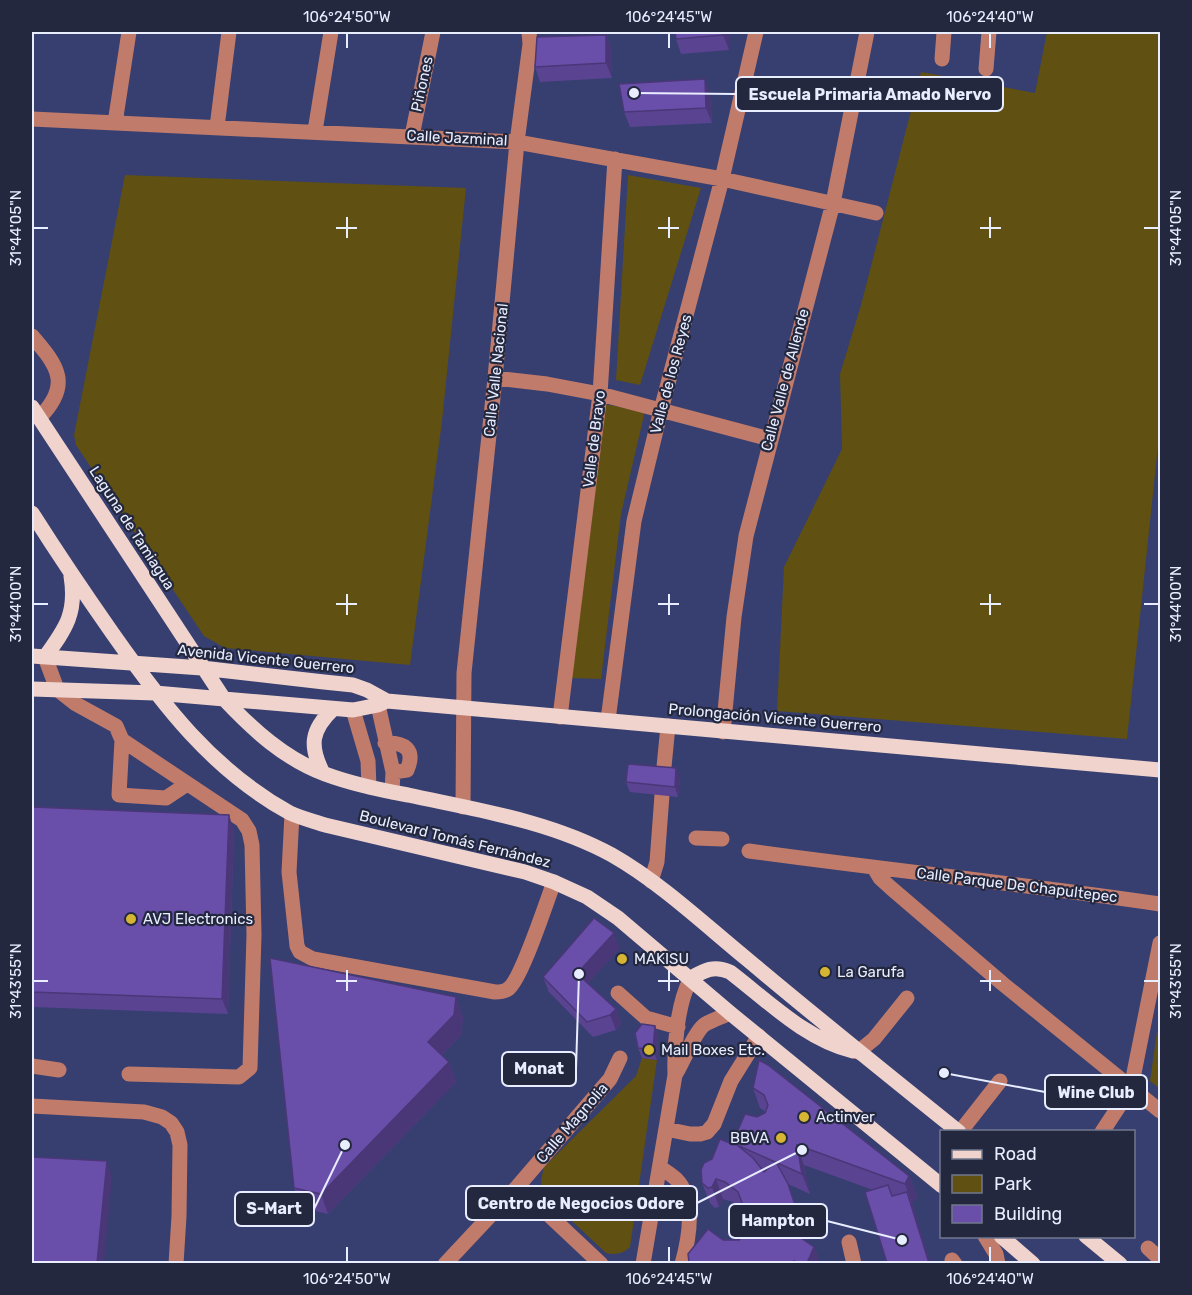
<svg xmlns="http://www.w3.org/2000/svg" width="1192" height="1295" viewBox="0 0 1192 1295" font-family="Rubik,sans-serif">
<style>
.green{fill:#605012}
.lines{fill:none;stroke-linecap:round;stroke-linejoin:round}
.minor{stroke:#c07b6b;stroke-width:15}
.major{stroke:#f0d3cc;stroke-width:15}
.wall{fill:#5a4492}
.shaded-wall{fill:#4a3777}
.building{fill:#694faa;stroke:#4a3777;stroke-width:1.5}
.ticks{fill:none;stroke:#e8edff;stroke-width:2}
.poi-dot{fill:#d6b534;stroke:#23283f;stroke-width:2}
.labels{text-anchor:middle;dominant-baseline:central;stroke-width:4.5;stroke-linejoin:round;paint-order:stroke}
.street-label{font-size:15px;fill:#e8edff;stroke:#23283f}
.poi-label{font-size:15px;fill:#e8edff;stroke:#23283f;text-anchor:start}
.leader{fill:none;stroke:#e8edff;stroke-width:2}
.callout-dot{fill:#e8edff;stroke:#23283f;stroke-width:2}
.callout{fill:#23283f;stroke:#e8edff;stroke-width:2}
.callout-label{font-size:16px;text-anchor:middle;font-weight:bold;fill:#e8edff}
.neatline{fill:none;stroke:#e8edff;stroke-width:2}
.ticks-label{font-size:15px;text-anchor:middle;fill:#e8edff}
</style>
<rect width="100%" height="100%" fill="#363f70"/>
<!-- green -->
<path class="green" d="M1047,32h113v395l-33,312 -350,-28 7,-144 58,-118 -2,-75 21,-69 60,-233 114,21z
M125,175l341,13 -24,233 -32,244 -185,-17 -21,-12 -128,-191 -2,-10z
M628,175l73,13 -61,197 -24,-5z
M603,404l42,7 -24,103 -20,165 -32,-1z
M1157,1032l3,1v56l-10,-8z
M642,1058l15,2 -27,187c-7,7 -15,8 -24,6l-63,-59 -2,-14 3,-13 92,-91z"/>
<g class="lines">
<!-- minor -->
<path class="minor" d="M942,59l2,-27
M986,69l3,-37
M32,119l485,23 205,37 154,34
M115,123l14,-91
M217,127l12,-95
M315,131l16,-99
M412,136l21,-104
M32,336c26,30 40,49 7,82
M495,378l52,6 53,10 170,45
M45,657l12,32 19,15 40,22 6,14 120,80 7,11 3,14 2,90 -4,133 -11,9 -110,-3
M378,705l15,67 -1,20
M353,710l15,51 1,26
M560,717l40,-323 15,-235
M608,720l26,-199 27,-111 61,-231 34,-147
M723,732l11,-115 12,-81 87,-333 34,-171
M122,740l-3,55 47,3 21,-14
M385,743c19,-1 31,6 22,27l-14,2
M663,777l5,-51
M463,807l1,-134 31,-295 22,-236 13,-98 -1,-12
M292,814l-3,58 8,74 3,6 13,7 182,33c4,0 9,0 13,-3 13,-8 39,-89 46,-107
M696,838l26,1
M749,851c137,19 275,33 411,53
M874,868l6,10 11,10 112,96 157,127
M651,881l6,-19 5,-67
M618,993l28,25 32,9
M858,1052l16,-13 33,-41
M32,1066l27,4
M675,1075c8,-12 19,-42 29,-50 8,-5 18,-8 26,-12
M32,1106l112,6 18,5 9,6 6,9 3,13 -1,71 -3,48
M666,1129l24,5h10l7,-2 7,-8 17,-43 28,-45
M960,1132l40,-51
M1102,1132l29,-44 29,-145
M660,1167c5,4 12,8 16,12 21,21 13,60 6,85
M518,1186l83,78
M985,1236l11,18 2,10
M849,1242l5,22
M1148,1248l12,11
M952,1260l3,4
M445,1264l73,-78 92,-107 10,-21
M643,1264l32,-189c-1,-29 2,-71 16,-97"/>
<!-- major -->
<path class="major" d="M32,407l192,292c29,31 61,60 101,75 27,10 55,16 83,21 69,15 142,26 204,60 49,28 92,69 136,105 69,58 140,115 211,172
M32,513c26,41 53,81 81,121 50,71 99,136 177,179 11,5 23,8 35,12l200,47 29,10 33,15 31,21 112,95 212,173
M32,656l170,12 122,14 29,3 14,5 20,11 773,69
M45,657c21,-29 32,-44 26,-81
M32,689l123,4 198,17 25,-5 9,-4
M323,773c-14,-27 -12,-43 10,-64
M691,978c14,-8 23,-13 39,-6 38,29 75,67 123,79
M1001,1236l32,28
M1086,1236l34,28"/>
</g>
<!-- wall -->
<path class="wall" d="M729,32v18l-48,4 -5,-15z
M606,35l6,15v28l-72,4 -5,-15z
M710,94l2,29 -82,4 -6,-15z
M680,778l-2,19 -48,-5 -4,-10z
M32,807l202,23 -6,184 -196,-7z
M620,948l-31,34v3l27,24 5,15 -5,6 -23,7 -44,-45 -6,-15z
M456,997l7,20 -2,18 -19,20 7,7 7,20 -128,132 -26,-6 -8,-20z
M655,1026l3,10 -1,24 -15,-2 -4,-10z
M753,1088l156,88 8,20 -5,8 18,59h-43l-14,-73 -69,-25 6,29 -22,-10 14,38 1,17 11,8 6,16h-130l-1,-1 34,-22h16l3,-3 -3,-8 5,-10v-8l-11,-9 -10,-3 -4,8 -4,1 -5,-5 -8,-20 10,-24 20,-15 25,-27 8,-4 1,-1 -6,-4z"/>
<!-- shaded-wall -->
<path class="shaded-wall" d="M723,32h6v18l-6,-15z
M606,35l6,15v28l-6,-15z
M705,79l5,15 2,29 -6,-15z
M676,768l4,10 -2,19 -3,-10z
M229,815l5,15 -6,184 -6,-15z
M614,933l6,15 -31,34 1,14 -6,-16 -1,-13z
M456,997l7,20 -2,18 -26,27 -7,-20z
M616,1009l5,15 -5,6 -6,-15z
M655,1026l3,10 -1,24 -4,-10z
M449,1062l7,20 -128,132 -7,-20z
M797,1145l7,20 6,29 -8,-20z
M107,1161l5,16 -8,86h-7z
M909,1176l8,20 -5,8 -7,-20z
M716,1179l7,20 -4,8 -7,-20z
M907,1192l8,20 15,51h-1z
M794,1202l8,20 2,33 -7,-20z
M814,1247l6,16h-13z"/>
<!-- building -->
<path class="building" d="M675,32h48v3l-47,4z
M606,35v28l-71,4 2,-30z
M705,79l1,29 -82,4 -5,-28z
M628,764l48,4 -1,19 -49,-5z
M32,807l197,8 -7,184 -190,-7z
M594,918l20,15 -31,34 1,13 32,29 -6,6 -23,7 -44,-45z
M270,958l186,39 -2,18 -26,27 21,20 -128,132 -27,-6z
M642,1024l13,2 -2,24 -15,-2 -3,-15z
M759,1060l9,5 141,111 -4,8 -108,-39 5,29 -65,-29 16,13 11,14 12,-10 12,22 6,18 3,33 17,12 -7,16h-8l-5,-2 -1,2h-102l-2,-1 -1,-8 20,-25 15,11h16l5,-5 -5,-6 5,-10v-11l-6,-16 -13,-10 -9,-3 -4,8 -4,1 -6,-5 -1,-13 3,-7 8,-4 8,-20 12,5 13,-30 12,3 8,-4 3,-8 -4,-10 -11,-7z
M32,1157l75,4 -10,102h-65z
M888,1185l4,11 15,-4 22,71h-42l-22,-71z"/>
<!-- ticks -->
<path class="ticks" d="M347,33v15M669,33v15M990,33v15M347,217v21M669,217v21M990,217v21M33,228h15M336,228h21M658,228h21M980,228h21M1144,228h15M347,594v21M669,594v21M990,594v21M33,604h15M336,604h21M658,604h21M980,604h21M1144,604h15M347,970v21M669,970v21M990,970v21M33,981h15M336,981h21M658,981h21M980,981h21M1144,981h15M347,1247v15M669,1247v15M990,1247v15"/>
<!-- markers -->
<g class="poi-dot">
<circle cx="131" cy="919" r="6"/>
<circle cx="622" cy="959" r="6"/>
<circle cx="825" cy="972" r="6"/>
<circle cx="649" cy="1050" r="6"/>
<circle cx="804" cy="1117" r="6"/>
<circle cx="781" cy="1138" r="6"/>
</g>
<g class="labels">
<!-- street labels -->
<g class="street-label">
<text transform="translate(422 84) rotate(-78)">Piñones</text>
<text transform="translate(457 138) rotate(3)">Calle Jazminal</text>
<text transform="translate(496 370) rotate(-84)">Calle Valle Nacional</text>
<text transform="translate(671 374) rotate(-75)">Valle de los Reyes</text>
<text transform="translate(785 380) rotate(-75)">Calle Valle de Allende</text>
<text transform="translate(594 439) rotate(-83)">Valle de Bravo</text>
<text transform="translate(132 528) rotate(57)">Laguna de Tamiagua</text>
<text transform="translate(266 659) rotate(6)">Avenida Vicente Guerrero</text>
<text transform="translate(775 718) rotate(5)">Prolongación Vicente Guerrero</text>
<text transform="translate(455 839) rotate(14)">Boulevard Tomás Fernández</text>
<text transform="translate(1017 885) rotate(7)">Calle Parque De Chapultepec</text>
<text transform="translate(572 1123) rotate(-49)">Calle Magnolia</text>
</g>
<!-- poi labels -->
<g class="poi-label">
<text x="143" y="919">AVJ Electronics</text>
<text x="634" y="959">MAKISU</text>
<text x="837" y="972">La Garufa</text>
<text x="661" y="1050">Mail Boxes Etc.</text>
<text x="816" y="1117">Actinver</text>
<text x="769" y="1138" text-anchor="end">BBVA</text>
</g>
</g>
<!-- callouts -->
<path class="leader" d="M634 93L736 94M579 974L576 1069M944 1073L1045 1092M802 1150L697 1203M345 1145L314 1209M902 1240L827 1221"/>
<g class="callout-dot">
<circle cx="634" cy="93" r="6"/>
<circle cx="579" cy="974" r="6"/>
<circle cx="944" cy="1073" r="6"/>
<circle cx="802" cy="1150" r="6"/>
<circle cx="345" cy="1145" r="6"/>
<circle cx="902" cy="1240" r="6"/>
</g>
<g class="callout">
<rect x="736" y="77" width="267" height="34" rx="6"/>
<rect x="502" y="1052" width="74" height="34" rx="6"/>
<rect x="1045" y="1075" width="102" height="34" rx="6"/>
<rect x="466" y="1186" width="231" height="34" rx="6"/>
<rect x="235" y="1192" width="79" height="34" rx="6"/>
<rect x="729" y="1204" width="98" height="34" rx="6"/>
</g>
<g class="callout-label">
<text x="870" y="100">Escuela Primaria Amado Nervo</text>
<text x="539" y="1074">Monat</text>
<text x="1096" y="1098">Wine Club</text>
<text x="581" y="1209">Centro de Negocios Odore</text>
<text x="274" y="1214">S-Mart</text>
<text x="778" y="1226">Hampton</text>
</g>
<!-- border -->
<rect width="1192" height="1295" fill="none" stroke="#23283f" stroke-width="66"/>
<!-- legend -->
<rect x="940" y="1130" width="195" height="108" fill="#23283f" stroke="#72778c" stroke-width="1.5"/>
<rect x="952" y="1150" width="30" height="9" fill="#f0d3cc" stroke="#72778c" stroke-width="1.5"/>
<text x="994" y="1160" font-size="18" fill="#e8edff">Road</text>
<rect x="952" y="1175" width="30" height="18" fill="#605012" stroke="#72778c" stroke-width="1.5"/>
<text x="994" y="1190" font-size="18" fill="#e8edff">Park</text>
<rect x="952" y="1205" width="30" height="18" fill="#694faa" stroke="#72778c" stroke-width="1.5"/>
<text x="994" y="1220" font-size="18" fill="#e8edff">Building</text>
<rect x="33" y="33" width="1126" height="1229" class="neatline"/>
<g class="ticks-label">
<text x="347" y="22">106°24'50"W</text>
<text x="669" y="22">106°24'45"W</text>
<text x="990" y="22">106°24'40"W</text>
<text transform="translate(16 228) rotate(-90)" y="5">31°44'05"N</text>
<text transform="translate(1176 228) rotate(-90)" y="5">31°44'05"N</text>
<text transform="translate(16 604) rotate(-90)" y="5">31°44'00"N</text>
<text transform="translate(1176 604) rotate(-90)" y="5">31°44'00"N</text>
<text transform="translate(16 981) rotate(-90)" y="5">31°43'55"N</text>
<text transform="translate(1176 981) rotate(-90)" y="5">31°43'55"N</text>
<text x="347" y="1284">106°24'50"W</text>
<text x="669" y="1284">106°24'45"W</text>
<text x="990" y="1284">106°24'40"W</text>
</g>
</svg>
